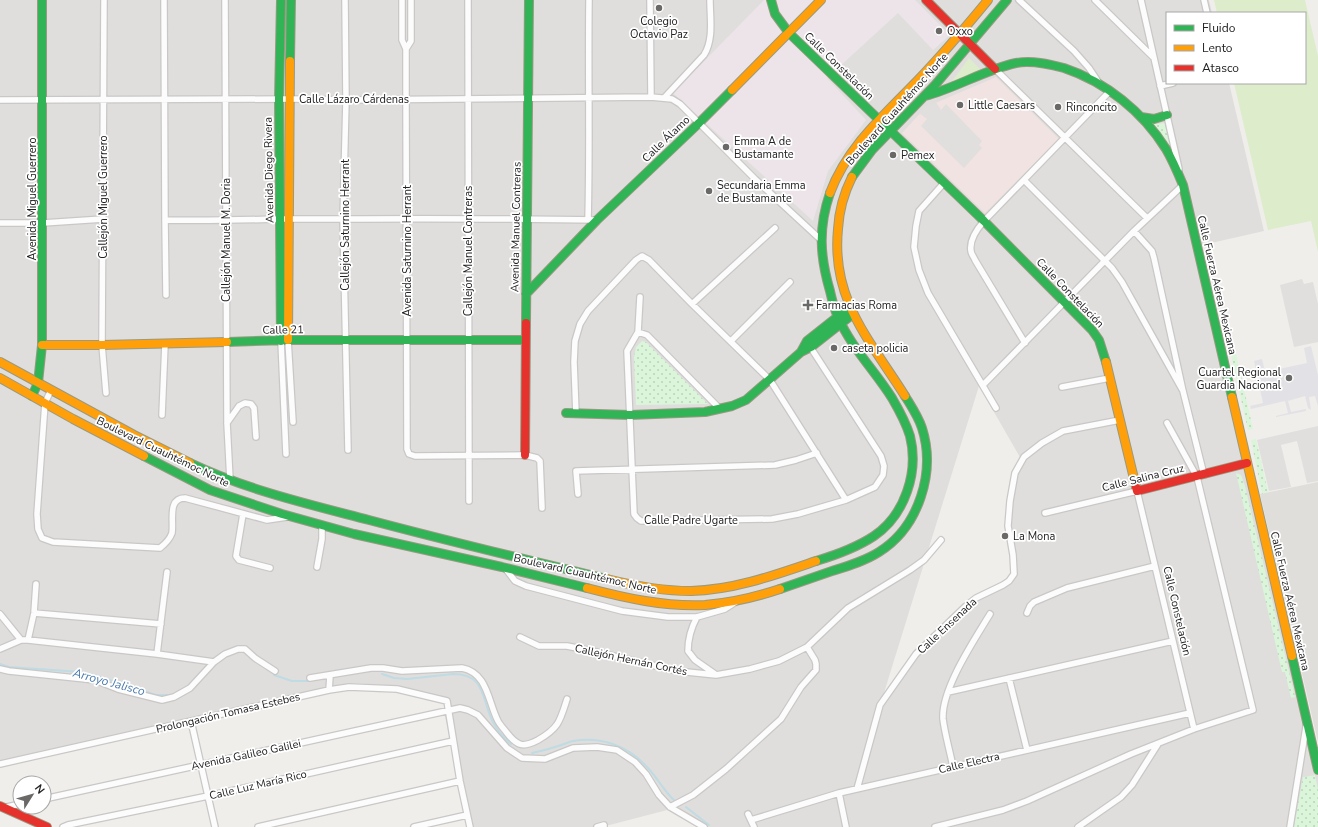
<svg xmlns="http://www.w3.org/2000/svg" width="1318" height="827" viewBox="0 0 1318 827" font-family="'Nunito Sans',sans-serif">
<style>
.residential{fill:#dfdedc;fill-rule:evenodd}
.commercial{fill:#f1e3e1}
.industrial{fill:#ede4e9}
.airport{fill:#e0deda}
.grass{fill:#ddeccb}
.park{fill:url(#park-dots)}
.parking{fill:#e0dfde}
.plaza{fill:#e2e1e5}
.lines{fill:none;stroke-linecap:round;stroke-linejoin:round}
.stream{stroke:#bfdbe3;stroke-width:2}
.street-casing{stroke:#c9c8c7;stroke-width:8}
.fast-casing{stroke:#999a82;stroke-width:10}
.slow-casing{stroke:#999a82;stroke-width:10}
.jam-casing{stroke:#999a82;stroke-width:10}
.street{stroke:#fdfcfc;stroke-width:5.5}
.fast{stroke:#30b455;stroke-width:8}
.slow{stroke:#ff9f0a;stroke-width:8}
.jam{stroke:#e5322d;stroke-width:8}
.poi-dot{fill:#6a6968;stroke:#fff;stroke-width:1.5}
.labels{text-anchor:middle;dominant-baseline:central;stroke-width:3.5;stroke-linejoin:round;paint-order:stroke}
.poi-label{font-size:11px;fill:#222;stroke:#fff;text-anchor:start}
.street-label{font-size:11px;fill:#222;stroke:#fff}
.water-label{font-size:12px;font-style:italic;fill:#4a7aab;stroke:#fff}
</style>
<defs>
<pattern id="park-dots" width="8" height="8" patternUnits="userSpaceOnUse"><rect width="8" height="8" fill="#daf5da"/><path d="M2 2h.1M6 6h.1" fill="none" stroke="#bbd2bb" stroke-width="1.8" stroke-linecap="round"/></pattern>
</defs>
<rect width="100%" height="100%" fill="#f0eeeb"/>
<!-- residential -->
<path class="residential" d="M0,0h1209l3,13h-45v70h62l35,148 -66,15 120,515v66h-617l-30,-18 -69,18h-133l-25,-115 2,-11 -62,-16 -32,-2 -160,40 -192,39zM979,386l42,73 -11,35 -1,25 6,56 -7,10 -24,8 -71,62 -30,41z"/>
<!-- commercial -->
<path class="commercial" d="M996,77l63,62 -74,74 -83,-80 24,-26z"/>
<!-- industrial -->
<path class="industrial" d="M764,0h151l35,35 -17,15 -35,-37 -71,65 39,42 -38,51 -15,50 -140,-128z"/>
<!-- airport -->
<path class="airport" d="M1318,482v260l-58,-248z"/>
<!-- grass -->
<path class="grass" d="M1214,0h91l13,56v196l-7,-31 -43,9 -34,-147h71v-70h-88z
M969,58l16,16 -40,17z"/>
<!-- park -->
<path class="park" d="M1152,123l5,1 8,-1 11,38 -13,-23z
M642,341l4,1 62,62 -72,1 -2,-47 2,-11z
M1236,354l17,75 -5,1 -17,-75z
M1256,439l12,53 -6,2 -11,-54z
M1236,473l5,2 4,11 50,211 -4,1 -6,-26h-3z
M1315,775l3,14v38h-24l9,-50z"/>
<!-- parking -->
<path class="parking" d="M936,102l5,8 5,-6 36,37 -3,4 3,3 -18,20 -43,-42 6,-7 -8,-6 7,-6z
M1302,279l2,5 9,-2 5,22v38l-24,5 -14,-62z
M1230,331l5,22 -7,2 -5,-23z
M1318,426v55l-11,2 -10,-42 -16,4 10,42 -22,4 -12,-51z
M1308,739l7,36 -12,2z"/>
<!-- plaza -->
<path class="plaza" d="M1311,346l7,29v31l-3,-10 -6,1 2,13 -3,-2 -3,-12 -17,5 3,11 15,-3v2l-30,6v-1l12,-3 -3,-12 -34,8 -1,-3 13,-3 -9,-42 8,-2 3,13 42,-9 -3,-15z"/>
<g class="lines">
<!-- stream -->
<path class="stream" d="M0,664l9,3 72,5 16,4 59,19h15
M382,674l12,4 13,1 46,-5c34,0 28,26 40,48 4,8 11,16 18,22
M274,675l18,6h17
M532,753c9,-2 18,-4 26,-7 5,-1 10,-4 15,-5 28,-5 55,5 74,26 11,11 17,25 29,35
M686,807l23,18"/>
<!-- street casing -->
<g class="street-casing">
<path id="street" d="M104,0l-2,345 4,48
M164,0l1,220 1,75
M225,0l2,423 3,57
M345,0l1,100 -3,120 5,230
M402,0v40l4,9v51l1,349 2,5 6,2 110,-1 12,3 3,3 2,47
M468,0l1,501
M650,0l1,97
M1019,0l55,51 15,17 10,15
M1095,0l58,57
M1141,0l38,169
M1204,0l3,13
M406,49l5,-8v-41
M995,69l152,149
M1160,86l13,-3
M664,98l40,-43c10,-16 6,-37 6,-55
M0,100l291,-1 55,1 305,-3 21,2 8,5 75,75 65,60
M1024,180l88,88 10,14 61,109
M944,183l-25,28 -3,15 -2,21 5,23 9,23 68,115
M165,220c39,1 78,0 118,-1 104,0 209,-1 314,1
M588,220c2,-73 0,-147 1,-220
M0,223h43l60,-4
M1134,231l18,20 2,7 29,133 21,84
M640,297l-2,35 -11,19 7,163 3,4 4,3 131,-2 26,-5 48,-14 29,-13 8,-12 1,-9 -3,-10 -72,-111
M692,304l83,-76
M638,332l9,3 73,74
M288,340l5,82
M281,341l5,113
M731,341l59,-59
M1025,343l-50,-83c-1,-3 -4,-6 -4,-9 -2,-11 6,-22 13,-30l126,-130
M983,385l151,-154 49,-46 -1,-3
M1062,387l48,-9
M51,390l-6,13 -8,111 1,15 4,9 11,4 107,6c5,-4 10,-9 12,-15 2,-12 -5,-35 13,-35l82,22 20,-3
M576,414l-2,-52 1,-21 5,-17 8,-13 48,-51 6,-4 7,4 43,44 78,76 76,120
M162,415l3,-71
M227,423l12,-17 6,-3 6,1 3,4 2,29
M578,494l-2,-23 199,-6 21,-5 21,-7
M1045,513l92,-22 57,238
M243,514l-7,42 3,4 31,8
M317,567l5,-28v-13
M505,568l10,13 11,5 96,25 46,6h29l28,-8 11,-7
M34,613l127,11
M1027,613l3,-7 4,-4 33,-14 88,-22
M0,614l21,26
M697,617c-6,11 -9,22 -9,34l7,9 20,14
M520,637l19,9h28l25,5 85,20 39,4 34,-6 29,-8 28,-14 41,-39 62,-38 14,-10 17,-20
M28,640l6,-27 2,-29
M0,649l21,-9h7l129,14 57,8
M157,654l10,-82
M0,669l9,2 86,9 23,9 44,11 12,-3 16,-9 24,-26 11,-8 13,-5h7l10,9 20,13
M310,678l61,-10h12l19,3 60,-3c26,5 26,34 36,53 2,4 6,8 9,12 10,13 16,15 31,7 21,-12 22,-19 29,-41
M1009,678l18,72
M329,690l1,-14
M948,692l225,-51
M191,721l24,106
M0,764l329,-74 20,-3 48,2 50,12 13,80 10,46
M953,767c-3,-16 -8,-32 -10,-48 -2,-30 32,-80 47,-105
M857,789l23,-84 36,-51 50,-48 10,-8 27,-13 6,-4 5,-7 -1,-19 -5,-29 2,-25 5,-28 9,-16 18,-14 21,-12 57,-11
M839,793l7,34
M44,799l416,-91 8,2 10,5 29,33 15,10 23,1 28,-11 24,-1 20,3 18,12 11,12 13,21 11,12 34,20
M670,807l23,-12 33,-26 55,-50 20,-32 15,-17v-6l-1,-4 -8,-13
M3,808l17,-4
M748,814l6,13
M751,820l88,-27 351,-80
M63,827l5,-2 140,-29 245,-55
M258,827l202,-46
M414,827l53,-12
M597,827l7,-2v2
M935,827l68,-17 24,-9 104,-47 63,-25 59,-19 -56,-233 -30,-54
M1078,827l43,-30 11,-12 26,-41
M1290,827l16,-100"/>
</g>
<!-- fast casing -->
<g class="fast-casing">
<path id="fast" d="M281,0l-2,99 2,242
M771,0l4,14 14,19 195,188 108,109 7,10 7,22
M290,61l1,-61
M925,96c31,-8 59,-26 91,-33 16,-3 33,1 48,5 42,14 79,44 102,81 7,12 12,24 17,36l49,212
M1141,117l13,2 13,-4
M852,177l20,-27 63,-65 72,-85
M526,294l71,-74 102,-97 33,-33
M526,323l3,-323
M227,342l61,-2h237
M801,352l6,-11 43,-34
M32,396l6,-13 4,-38v-345
M566,413l64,2 75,-3 27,-6 14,-6 55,-48 10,-5 42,-33
M144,456l66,34 72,24 72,20 148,33 85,21
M190,463c57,27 118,41 179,57 79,21 158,40 238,59
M816,561c20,-6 40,-13 58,-25 31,-21 45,-64 36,-100 -4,-13 -11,-26 -18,-38 -17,-27 -41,-51 -54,-81 -4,-8 -6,-17 -8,-26 -10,-34 -12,-63 0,-98
M780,589c17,-6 35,-12 52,-18 16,-5 33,-10 47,-19 40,-25 57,-80 43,-124 -4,-12 -11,-22 -17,-32
M1292,656l26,114"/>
</g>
<!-- slow casing -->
<g class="slow-casing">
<path id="slow" d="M732,90l89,-90
M852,177c-8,16 -13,34 -14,52 -7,71 32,111 67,167
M830,193c17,-46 54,-78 87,-112 25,-26 48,-53 71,-81
M288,340l2,-279
M42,345h60l125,-3
M0,362l134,73 56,28
M1106,362l30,125
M0,378l73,41 71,37
M1232,397l60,259
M607,579c28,7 56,12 84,12 43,-1 84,-16 125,-30
M587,588c38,10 78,19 118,17 25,-2 51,-8 75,-16"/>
</g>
<!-- jam casing -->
<g class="jam-casing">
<path id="jam" d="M926,0l69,69
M525,455l1,-132
M1136,487l1,4 110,-28
M0,806l47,21"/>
</g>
<!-- street -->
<use href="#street" class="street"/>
<!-- fast -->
<use href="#fast" class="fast"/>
<!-- slow -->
<use href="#slow" class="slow"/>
<!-- jam -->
<use href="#jam" class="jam"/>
</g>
<!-- markers -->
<g class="poi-dot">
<circle cx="659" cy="8" r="4"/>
<circle cx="939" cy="31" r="4"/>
<circle cx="960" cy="105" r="4"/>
<circle cx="1058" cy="107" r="4"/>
<circle cx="726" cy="147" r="4"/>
<circle cx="893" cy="155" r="4"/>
<circle cx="709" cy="191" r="4"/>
<path d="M806 299h4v4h4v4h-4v4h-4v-4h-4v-4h4z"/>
<circle cx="834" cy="348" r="4"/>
<circle cx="1289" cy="378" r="4"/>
<circle cx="1005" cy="536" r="4"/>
</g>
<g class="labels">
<!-- poi labels -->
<g class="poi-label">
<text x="659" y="21" text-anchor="middle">Colegio<tspan x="659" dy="13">Octavio Paz</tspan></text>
<text x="947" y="31">Oxxo</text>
<text x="968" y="105">Little Caesars</text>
<text x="1066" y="107">Rinconcito</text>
<text x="734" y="141">Emma A de<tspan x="734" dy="13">Bustamante</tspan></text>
<text x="901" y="155">Pemex</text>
<text x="717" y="185">Secundaria Emma<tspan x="717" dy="13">de Bustamante</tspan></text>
<text x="816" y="305">Farmacias Roma</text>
<text x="842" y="348">caseta policia</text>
<text x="1281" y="372" text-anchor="end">Cuartel Regional<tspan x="1281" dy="13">Guardia Nacional</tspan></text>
<text x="1013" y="536">La Mona</text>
</g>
<!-- street labels -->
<g class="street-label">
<text transform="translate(839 66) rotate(44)">Calle Constelación</text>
<text x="354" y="99">Calle Lázaro Cárdenas</text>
<text transform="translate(897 109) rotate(-48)">Boulevard Cuauhtémoc Norte</text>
<text transform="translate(666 139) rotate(-44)">Calle Álamo</text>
<text transform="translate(269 170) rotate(-91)">Avenida Diego Rivera</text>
<text transform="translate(103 197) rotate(-90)">Callejón Miguel Guerrero</text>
<text transform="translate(32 199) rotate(-90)">Avenida Miguel Guerrero</text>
<text transform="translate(345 225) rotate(-90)">Callejón Saturnino Herrant</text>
<text transform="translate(516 227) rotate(-89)">Avenida Manuel Contreras</text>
<text transform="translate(226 240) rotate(-90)">Callejón Manuel M. Doria</text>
<text transform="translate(407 251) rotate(-90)">Avenida Saturnino Herrant</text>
<text transform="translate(468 251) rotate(-90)">Callejón Manuel Contreras</text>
<text transform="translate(1217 285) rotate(77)">Calle Fuerza Aérea Mexicana</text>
<text transform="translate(1070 293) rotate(46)">Calle Constelación</text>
<text transform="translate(283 330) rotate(-1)">Calle 21</text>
<text transform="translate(163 452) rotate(26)">Boulevard Cuauhtémoc Norte</text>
<text transform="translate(1143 478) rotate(-14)">Calle Salina Cruz</text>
<text x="691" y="520">Calle Padre Ugarte</text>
<text transform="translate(585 574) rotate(13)">Boulevard Cuauhtémoc Norte</text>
<text transform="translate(1290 601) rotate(77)">Calle Fuerza Aérea Mexicana</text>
<text transform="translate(1177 611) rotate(77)">Calle Constelación</text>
<text transform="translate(947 626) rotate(-43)">Calle Ensenada</text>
<text transform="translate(631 660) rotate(12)">Callejón Hernán Cortés</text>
<text transform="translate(228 713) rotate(-13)">Prolongación Tomasa Estebes</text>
<text transform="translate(246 755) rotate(-12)">Avenida Galileo Galilei</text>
<text transform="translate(969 763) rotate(-13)">Calle Electra</text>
<text transform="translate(258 785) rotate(-13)">Calle Luz María Rico</text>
</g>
<!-- water labels -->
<g class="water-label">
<text transform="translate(109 682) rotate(15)">Arroyo Jalisco</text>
</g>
</g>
<!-- legend -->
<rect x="1166" y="12" width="140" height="72" fill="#ffffff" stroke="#a7a7a7"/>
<rect x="1174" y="25" width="20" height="6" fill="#30b455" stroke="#a7a7a7"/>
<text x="1202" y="32" font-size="12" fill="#222222">Fluido</text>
<rect x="1174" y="45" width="20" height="6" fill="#ff9f0a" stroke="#a7a7a7"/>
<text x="1202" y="52" font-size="12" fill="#222222">Lento</text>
<rect x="1174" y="65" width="20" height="6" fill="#e5322d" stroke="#a7a7a7"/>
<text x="1202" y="72" font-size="12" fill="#222222">Atasco</text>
<!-- north arrow -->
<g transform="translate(32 795) rotate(53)"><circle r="19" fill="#ffffff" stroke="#a7a7a7"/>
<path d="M0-3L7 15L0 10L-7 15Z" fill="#6a6968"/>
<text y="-6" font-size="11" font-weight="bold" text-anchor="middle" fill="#222222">N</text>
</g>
</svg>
